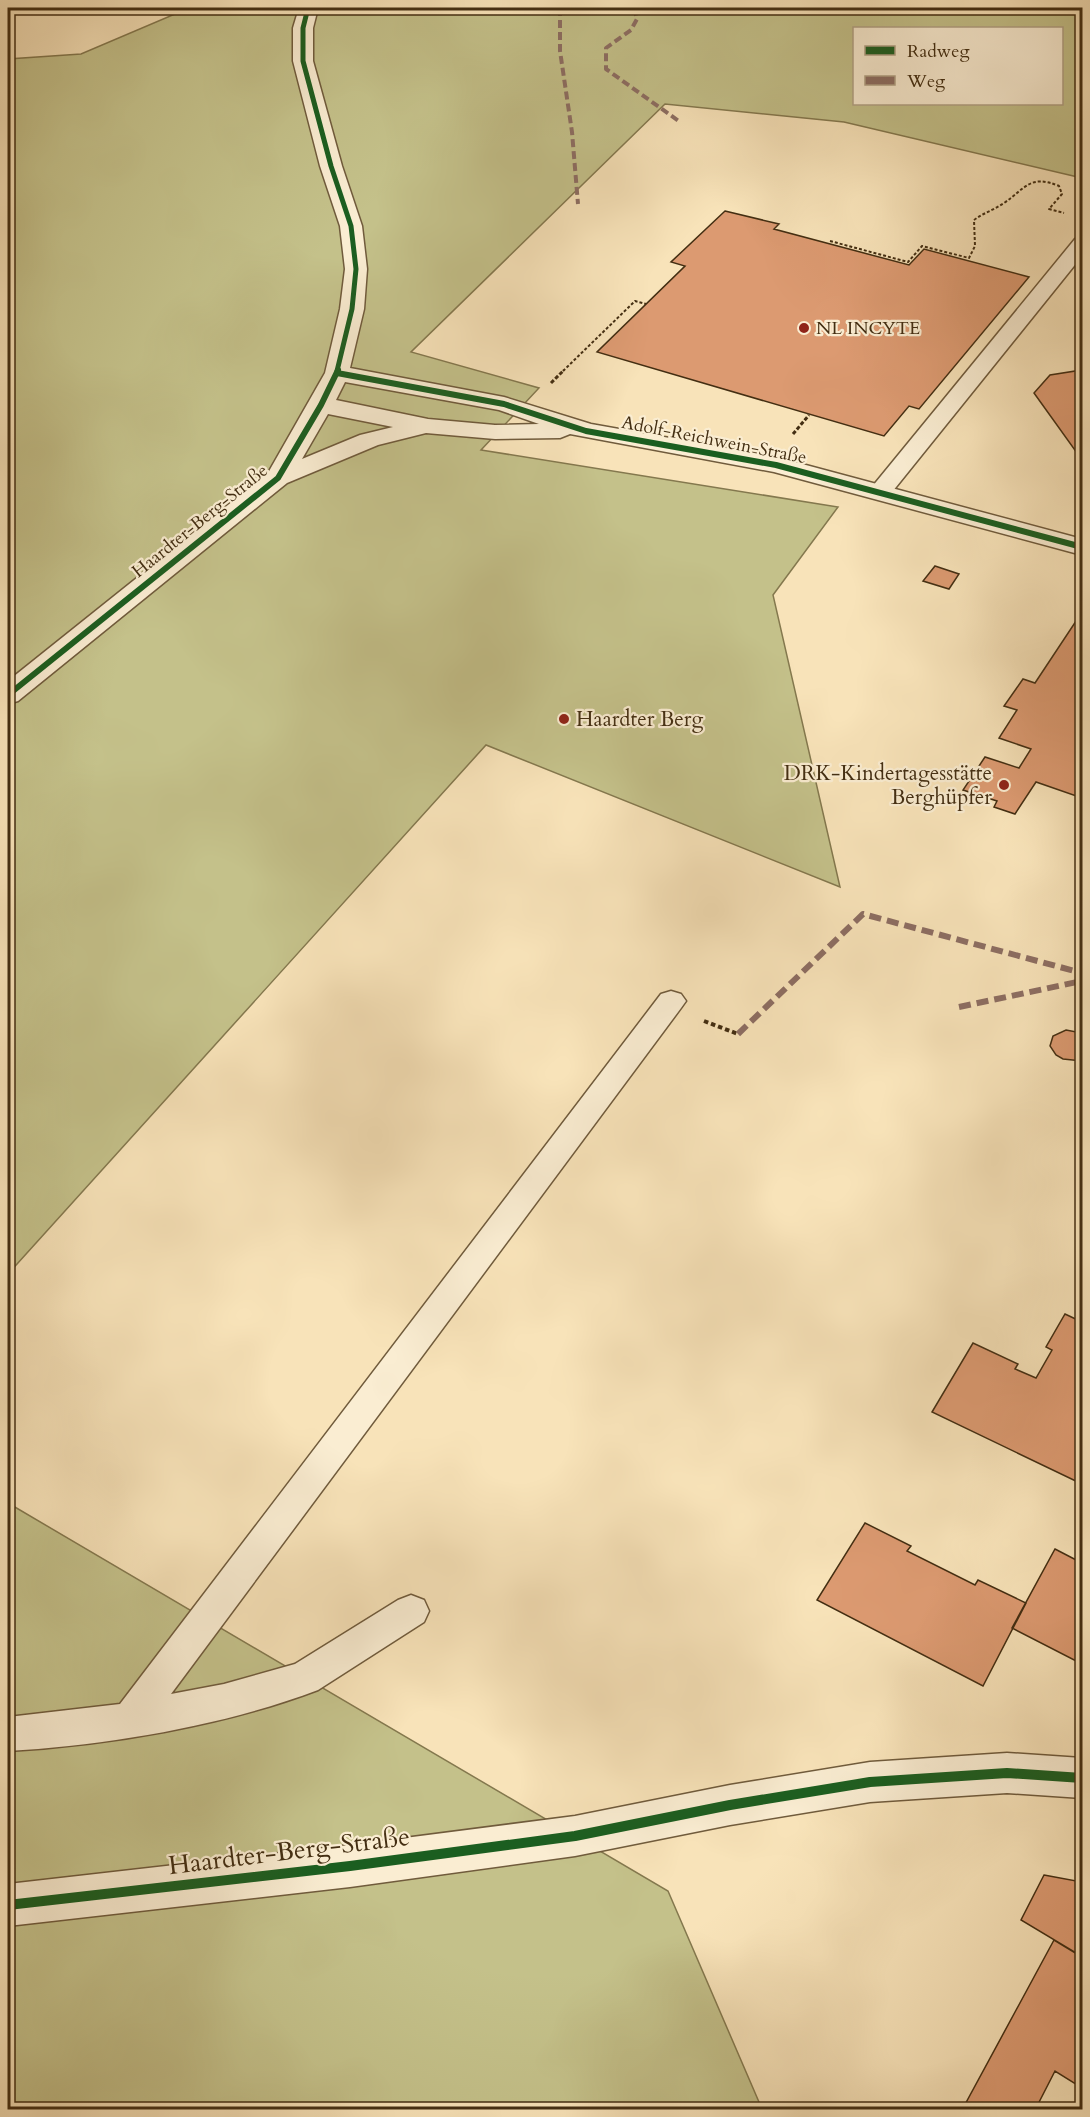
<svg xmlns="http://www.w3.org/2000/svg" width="1090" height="2117" viewBox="0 0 1090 2117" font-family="Cardo,serif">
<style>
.green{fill:#c4c18a;stroke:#84784e;stroke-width:1.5;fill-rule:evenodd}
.building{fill:#dc9a71;stroke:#432e12;stroke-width:1.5}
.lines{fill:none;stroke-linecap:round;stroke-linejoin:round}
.service-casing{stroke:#705b3c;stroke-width:3}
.minor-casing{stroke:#705b3c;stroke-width:3}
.path-far2{stroke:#432e12;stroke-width:2;stroke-dasharray:3 2;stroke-linecap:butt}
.path-far1{stroke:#432e12;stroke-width:3;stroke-dasharray:4 2;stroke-linecap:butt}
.path{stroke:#432e12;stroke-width:4;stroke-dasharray:4.5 3;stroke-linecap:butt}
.service{fill:#faedd2;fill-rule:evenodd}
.minor{fill:#faedd2;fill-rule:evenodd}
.quiet-far1{stroke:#8d6e63;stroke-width:4;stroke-dasharray:8 4;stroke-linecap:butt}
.quiet{stroke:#8d6e63;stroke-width:6;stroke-dasharray:12 6;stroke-linecap:butt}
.cycleway-far2-casing{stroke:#faedd2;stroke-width:8}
.cycleway-far1-casing{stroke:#faedd2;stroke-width:9}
.cycleway-casing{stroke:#faedd2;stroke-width:14}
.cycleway-far2{stroke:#1b5e20;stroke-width:5}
.cycleway-far1{stroke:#1b5e20;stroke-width:6}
.cycleway{stroke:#1b5e20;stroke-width:10}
.poi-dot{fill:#8f2418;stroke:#faedd2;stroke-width:2}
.labels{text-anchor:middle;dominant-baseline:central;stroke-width:4.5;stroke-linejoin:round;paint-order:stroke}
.far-poi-label{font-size:18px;fill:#432e12;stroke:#faedd2;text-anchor:start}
.far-street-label{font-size:18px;fill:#432e12;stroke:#faedd2}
.poi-label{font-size:21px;fill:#432e12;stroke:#faedd2;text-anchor:start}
.near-street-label{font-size:26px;fill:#432e12;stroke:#faedd2}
</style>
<rect width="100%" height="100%" fill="#f8e3b9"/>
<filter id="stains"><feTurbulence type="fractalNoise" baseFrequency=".00333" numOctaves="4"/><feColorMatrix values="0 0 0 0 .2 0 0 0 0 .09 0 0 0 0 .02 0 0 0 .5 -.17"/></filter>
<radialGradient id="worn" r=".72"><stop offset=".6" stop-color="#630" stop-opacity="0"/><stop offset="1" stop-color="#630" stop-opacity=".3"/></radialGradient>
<!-- green -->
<path class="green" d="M189,8h893v170l-238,-56 -179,-18 -254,248 128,36 -58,62 357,57 -65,88 67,292 -354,-142 -478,529v-1215l73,-5zM854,28h208v76h-208z
M8,1503l660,388 94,218 -754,1z"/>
<!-- building -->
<path class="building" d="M725,211l54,13 -5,5 135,36 15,-16 105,28 -110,132 -10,-3 -25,30 -287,-84 88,-86 -14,-4z
M1082,370v90l-48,-67 16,-18z
M935,566l24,8 -10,15 -26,-8z
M1082,612v109l-2,4h2v73l-46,-16 -21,32 -21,-7 3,-6 -34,-11 22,-33 34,11 12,-19 -32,-11 18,-28 -13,-4 19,-27 12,4z
M1066,1030l16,3v28l-19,-2 -7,-4 -6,-9 3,-10z
M1065,1314l17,8v162l-150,-72 41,-69 45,21 -3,5 21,9 16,-28 -6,-3z
M865,1523l46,23 -4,5 68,34 3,-5 48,23 -43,83 -166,-86z
M1055,1549l27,14v101l-70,-36z
M1044,1875l38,7 -1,74 -60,-36z
M1054,1940l28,17v131l-27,-17 -20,39h-73z"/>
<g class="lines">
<!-- service casing -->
<g class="service-casing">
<path id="service" d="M1082,237v19l-194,241 -8,2 -8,-2 -4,-5 4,-5 203,-248z
M671,991l10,3 5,7 -5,7 -510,686 53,-10 71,-20 103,-64 13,-5 13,5 5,11 -5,11 -106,68c-95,36 -209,55 -310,61v-34l112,-13 541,-710z"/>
</g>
<!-- minor casing -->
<g class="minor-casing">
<path id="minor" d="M299,8h19l-5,20v33l29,105 20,60 5,43 -3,40 -14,59 154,29 87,27 185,33 306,82v16l-308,-83 -204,-38 -10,4 -65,1 -69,-6 -48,12 -91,38 -269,218 -10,3v-23l260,-208 57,-100 15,-64 5,-40 -5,-43 -20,-60 -27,-105v-33zM345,382l154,28 40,14 -44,1 -67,-6 -92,-19zM328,414l65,13 -33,8 -58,24z
M1007,1753l75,5v40l-75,-5 -137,9 -140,23 -155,31 -225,31 -342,39v-42l342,-39 225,-29 155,-31 140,-23z"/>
</g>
<!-- path-far2 -->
<path class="path-far2" d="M830,241l78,21 14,-16 47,12 6,-12 -1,-26c9,-7 20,-10 30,-17 22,-15 26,-29 55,-17l3,8 -13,15 15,4
M563,371l72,-70 11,3"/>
<!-- path-far1 -->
<path class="path-far1" d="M551,383l13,-13
M793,434l16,-19"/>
<!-- path -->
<path class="path" d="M704,1021l34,13"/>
<!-- service -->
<use href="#service" class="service"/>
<!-- minor -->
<use href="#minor" class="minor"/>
<!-- quiet-far1 -->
<path class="quiet-far1" d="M560,8v43l12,81 6,72
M634,8l3,11 -6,11 -25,18v21l74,53"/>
<!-- quiet -->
<path class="quiet" d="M959,1007l123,-26
M738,1034l125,-120 219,59"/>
<!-- cycleway-far2 casing -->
<g class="cycleway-far2-casing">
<path id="cycleway-far2" d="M308,8l-5,20v33l28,105 20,60 5,43 -4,40 -15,62"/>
</g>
<!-- cycleway-far1 casing -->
<g class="cycleway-far1-casing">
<path id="cycleway-far1" d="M337,373l167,31 82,27 190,34 306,82
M8,695l270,-217 43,-73 17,-35"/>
</g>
<!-- cycleway casing -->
<g class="cycleway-casing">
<path id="cycleway" d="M8,1905l342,-39 225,-30 155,-31 140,-23 137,-9 75,5"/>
</g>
<!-- cycleway-far2 -->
<use href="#cycleway-far2" class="cycleway-far2"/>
<!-- cycleway-far1 -->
<use href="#cycleway-far1" class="cycleway-far1"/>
<!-- cycleway -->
<use href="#cycleway" class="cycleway"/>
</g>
<!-- markers -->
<g class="poi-dot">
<circle cx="804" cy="328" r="6"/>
<circle cx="564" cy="719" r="6"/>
<circle cx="1004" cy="785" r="6"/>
</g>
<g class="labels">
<!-- far-poi labels -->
<g class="far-poi-label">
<text x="816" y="328">NL INCYTE</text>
</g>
<!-- far-street labels -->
<g class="far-street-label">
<text transform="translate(714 440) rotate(11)">Adolf-Reichwein-Straße</text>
<text transform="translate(200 521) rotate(-39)">Haardter-Berg-Straße</text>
</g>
<!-- poi labels -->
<g class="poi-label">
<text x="576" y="719">Haardter Berg</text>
<text x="992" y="773" text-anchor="end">DRK-Kindertagesstätte<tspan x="992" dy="24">Berghüpfer</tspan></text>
</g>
<!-- near-street labels -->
<g class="near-street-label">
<text transform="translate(289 1851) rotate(-7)">Haardter-Berg-Straße</text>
</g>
</g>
<!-- margin -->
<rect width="1090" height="2117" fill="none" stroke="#f8e3b9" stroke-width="30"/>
<rect x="9" y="9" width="1072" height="2099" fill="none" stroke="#432e12" stroke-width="3"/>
<rect x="15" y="15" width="1060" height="2087" fill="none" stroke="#432e12" stroke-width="1.5"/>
<!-- legend -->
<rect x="853" y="27" width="210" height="78" fill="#faedd2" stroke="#b1a185" stroke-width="1.5"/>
<rect x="865" y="46" width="30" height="9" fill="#1b5e20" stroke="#b1a185" stroke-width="1.5"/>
<text x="907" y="57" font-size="18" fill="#432e12">Radweg</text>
<rect x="865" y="76" width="30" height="9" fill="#8d6e63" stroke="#b1a185" stroke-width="1.5"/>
<text x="907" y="87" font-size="18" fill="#432e12">Weg</text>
<rect width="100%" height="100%" filter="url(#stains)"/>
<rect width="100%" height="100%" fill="url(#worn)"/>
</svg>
